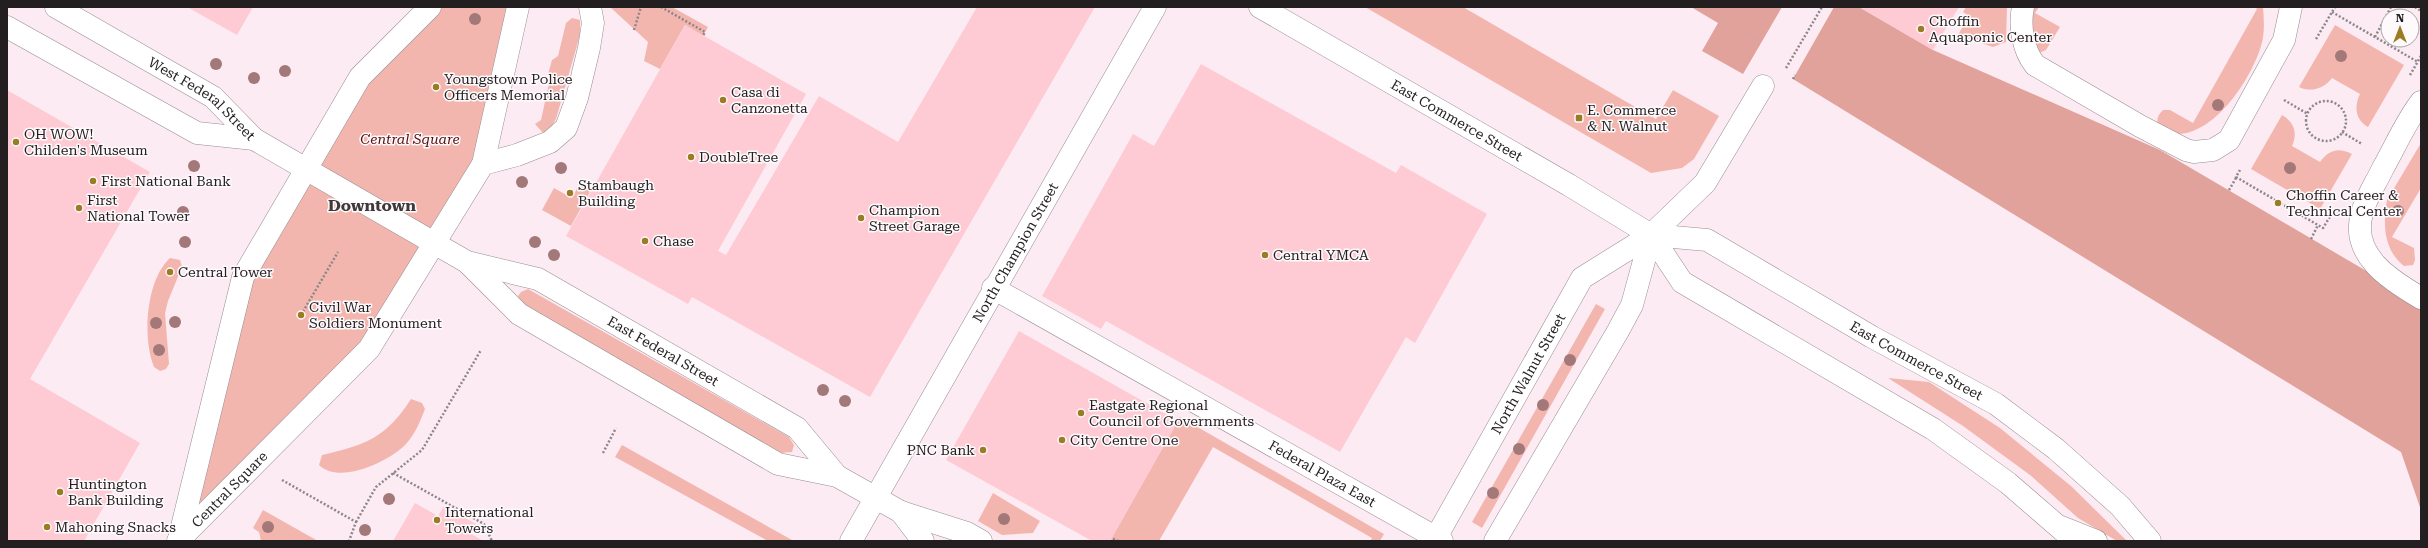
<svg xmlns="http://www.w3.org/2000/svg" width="2428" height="548" viewBox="0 0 2428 548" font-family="'Roboto Serif',serif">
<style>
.built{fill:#fdebf4;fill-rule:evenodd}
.green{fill:#f3b6af}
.forest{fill:#e0a29b}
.building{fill:#fecbd4}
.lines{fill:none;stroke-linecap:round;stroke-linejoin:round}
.minor-casing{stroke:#968d92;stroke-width:23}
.major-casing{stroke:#968d92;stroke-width:23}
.path{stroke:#8b8789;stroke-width:2.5;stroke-dasharray:2 2;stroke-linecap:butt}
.minor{stroke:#fff;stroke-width:22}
.major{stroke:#fff;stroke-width:22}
.tree{fill:#a27879}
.poi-dot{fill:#9c7b25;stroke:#fefafc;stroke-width:1.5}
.labels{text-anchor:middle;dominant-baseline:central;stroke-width:3;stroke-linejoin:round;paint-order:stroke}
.poi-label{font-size:14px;fill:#231f21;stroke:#fefafc;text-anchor:start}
.street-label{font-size:14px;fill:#231f21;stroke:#fefafc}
.park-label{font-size:14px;font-style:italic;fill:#560d0d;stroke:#fefafc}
.quarter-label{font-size:16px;font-weight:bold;fill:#40393c;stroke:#fefafc}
</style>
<rect width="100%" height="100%" fill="#fefafc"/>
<!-- built -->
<path class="built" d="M7,7h2414v534h-2414zM2388,16h24v24h-24z"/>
<!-- green -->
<path class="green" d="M430,7h88l-35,157 -114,185 -190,190 64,-262 117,-200z
M610,7h62l36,20 -5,9 -18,-11 -25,44 -16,-8 4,-19z
M1365,7h98l193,112 17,-29 46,26 -25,43 -12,9 -31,5z
M1966,7h41l-1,35 -13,5 -35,-12 11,-19 -6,-4z
M2031,7h8l-4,6 25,14 -14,23 -7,3 -4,-4z
M2255,7h8c1,13 2,27 -2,39 -10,33 -44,85 -81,88 -7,0 -15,-4 -21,-6 -3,-8 -2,-12 4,-18h7l23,13 64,-114z
M572,18l8,2v15l-24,84 -6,10 -7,4 -8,-9 6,-4 9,-41 -2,-5 4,-14 6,-4 8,-33z
M2335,25l69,40 -36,62c-13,-7 -14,-21 -8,-33l-28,-16c-7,10 -21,15 -33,9z
M2282,115c12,7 16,18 10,31l28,16c9,-12 18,-15 32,-8l-32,55 -69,-40z
M2421,143v45l-29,49 22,11 1,12 -2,5 -9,1c-21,-17 -21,-42 -17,-66z
M580,183l11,7 -20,36 -29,-16 12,-22 18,10z
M170,258l10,2 2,7 -14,34 -3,12 4,51 -3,5 -6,2 -6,-4c-12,-29 -8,-87 16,-109z
M528,289l261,148 5,8 -2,7 -12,1 -257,-148 -5,-9 3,-4z
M1596,304l9,5 -123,219 -10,-6z
M1888,378l41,4 71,46 71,58 56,55h-10l-39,-23 -48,-43 -67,-49z
M411,399l11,4 3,6c-5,13 -10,25 -19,35 -17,18 -67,41 -87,21l3,-10c43,-10 64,-17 89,-56z
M1180,417l204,117 -4,7h-10l2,-3 -159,-91 -54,94h-49z
M622,445l170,95v1h-24l-153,-84z
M993,493l47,28 -7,12 -31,2 -24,-14z
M263,510l55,31h-57l-2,-9 -6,-4z"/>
<!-- forest -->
<path class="forest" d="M1691,7h91l-39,67 -41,-23 16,-28z
M1834,7h25l74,43 227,100 261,153v207l-20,-58 -608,-373z"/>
<!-- building -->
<path class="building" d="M187,7h66l-16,28z
M977,7h118l-225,390 -178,-100 -4,7 -122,-68 119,-211 121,69 -88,157 8,4 93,-159 79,46z
M1859,7h100l-26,43z
M1201,64l195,109 5,-8 86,49 -72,129 -9,-6 -66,115 -234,-131 -5,8 -59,-33 91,-162 21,12z
M7,90l143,82 -120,207 110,64 -56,98h-77z
M1019,331l159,90 -68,120h-18l-146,-81z
M415,503l23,13 6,-10 32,18 -6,9 13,8h-90z"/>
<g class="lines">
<!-- minor casing -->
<g class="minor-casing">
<g id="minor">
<path id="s1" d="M56,7l157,90 41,42 213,123 71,17 259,149 40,48"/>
<path d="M2023,7c-4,19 0,43 12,58l105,61 46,24 8,2 19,-2 16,-10 55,-100 7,-33"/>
<path d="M7,27l190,106 57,6"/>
<path d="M2421,102c-15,19 -26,45 -38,66 -7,15 -17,29 -21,45 -12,42 28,67 59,85"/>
<path d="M483,164l34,-9 33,-13 16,-14 11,-30 12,-50 4,-25 -3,-16"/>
<path d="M468,263l51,51 259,150 59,12 64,36 66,21 14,8"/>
<path id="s2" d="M993,288l449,253"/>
<path d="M901,512l22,29"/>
<path id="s3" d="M851,541l304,-534"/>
<path id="s4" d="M1434,541l148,-263 69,-43 54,-52 58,-97"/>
<path d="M1495,541l123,-210 14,-26 19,-70"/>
</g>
</g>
<!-- major casing -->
<g class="major-casing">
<g id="major">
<path id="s5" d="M1260,7l309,178 82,50 31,47 251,147 75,54 67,58"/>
<path id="s6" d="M1651,235l56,5 165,97 124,67 60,45 64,57 30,35"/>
<path d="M2061,527l35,14"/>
<path d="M179,539l64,-262 117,-200 70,-70"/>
<path id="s7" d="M178,541l191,-192 114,-185 35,-157"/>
</g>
</g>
<!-- path -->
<path class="path" d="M661,7l44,25 -2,4
M2415,7l6,4
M2332,12l86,50
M634,30l7,-23
M2375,37l16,-30
M2316,39l19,-32
M1786,68l36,-61
M2410,75l11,-19
M1793,79l2,-4
M2284,100l24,14
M2306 121a20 20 0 1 1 40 0a20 20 0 1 1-40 0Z
M2342,132l20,12
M2240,170l-4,7 87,51 8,-13
M2229,190l7,-12
M2311,239l7,-14
M301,315l37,-63
M603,453l13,-25
M393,473l91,51 8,17
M282,480l74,42 -7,19
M356,522l20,-35 46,-37 59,-100
M1113,539l5,2"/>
<!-- minor -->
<use href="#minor" class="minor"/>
<!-- major -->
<use href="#major" class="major"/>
</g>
<!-- trees -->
<g class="tree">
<circle cx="475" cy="19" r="6"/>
<circle cx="2341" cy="56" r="6"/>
<circle cx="216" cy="64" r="6"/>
<circle cx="285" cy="71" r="6"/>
<circle cx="254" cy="78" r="6"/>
<circle cx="2218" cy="105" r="6"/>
<circle cx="194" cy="166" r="6"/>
<circle cx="561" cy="168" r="6"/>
<circle cx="2290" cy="168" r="6"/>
<circle cx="522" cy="182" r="6"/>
<circle cx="2398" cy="211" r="6"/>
<circle cx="183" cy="212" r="6"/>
<circle cx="185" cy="242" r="6"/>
<circle cx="535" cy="242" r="6"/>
<circle cx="554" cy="255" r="6"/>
<circle cx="175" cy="322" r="6"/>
<circle cx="156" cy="323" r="6"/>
<circle cx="159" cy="350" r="6"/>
<circle cx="1570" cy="360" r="6"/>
<circle cx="823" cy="390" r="6"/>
<circle cx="845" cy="401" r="6"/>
<circle cx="1543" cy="405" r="6"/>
<circle cx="1519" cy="449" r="6"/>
<circle cx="1493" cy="493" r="6"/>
<circle cx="389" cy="499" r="6"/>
<circle cx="1004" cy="519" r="6"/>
<circle cx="268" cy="527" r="6"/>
<circle cx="365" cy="530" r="6"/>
</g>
<!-- markers -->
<g class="poi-dot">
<circle cx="1921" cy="29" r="4"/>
<circle cx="436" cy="87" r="4"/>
<circle cx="723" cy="100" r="4"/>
<rect x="1575" y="114" width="8" height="8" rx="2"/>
<circle cx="16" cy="142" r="4"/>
<circle cx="691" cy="157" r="4"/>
<circle cx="93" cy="181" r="4"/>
<circle cx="570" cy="193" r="4"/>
<circle cx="2278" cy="203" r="4"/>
<circle cx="79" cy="208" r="4"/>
<circle cx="861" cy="218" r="4"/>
<circle cx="645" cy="241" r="4"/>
<circle cx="1265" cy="255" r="4"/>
<circle cx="170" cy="272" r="4"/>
<circle cx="301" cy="315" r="4"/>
<circle cx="1081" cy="413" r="4"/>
<circle cx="1062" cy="440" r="4"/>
<circle cx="983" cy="450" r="4"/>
<circle cx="60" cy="492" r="4"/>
<circle cx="437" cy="520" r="4"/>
<circle cx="47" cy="527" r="4"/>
</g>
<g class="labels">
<!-- poi labels -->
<g class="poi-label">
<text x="1929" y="21">Choffin<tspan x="1929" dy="16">Aquaponic Center</tspan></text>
<text x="444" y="79">Youngstown Police<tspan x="444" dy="16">Officers Memorial</tspan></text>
<text x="731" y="92">Casa di<tspan x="731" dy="16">Canzonetta</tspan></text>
<text x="1587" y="110">E. Commerce<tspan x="1587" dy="16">&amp; N. Walnut</tspan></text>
<text x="24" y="134">OH WOW!<tspan x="24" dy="16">Childen's Museum</tspan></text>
<text x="699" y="157">DoubleTree</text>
<text x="101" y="181">First National Bank</text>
<text x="578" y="185">Stambaugh<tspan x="578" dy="16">Building</tspan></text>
<text x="2286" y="195">Choffin Career &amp;<tspan x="2286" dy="16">Technical Center</tspan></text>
<text x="87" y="200">First<tspan x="87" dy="16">National Tower</tspan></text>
<text x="869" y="210">Champion<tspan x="869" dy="16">Street Garage</tspan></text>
<text x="653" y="241">Chase</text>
<text x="1273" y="255">Central YMCA</text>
<text x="178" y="272">Central Tower</text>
<text x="309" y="307">Civil War<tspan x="309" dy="16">Soldiers Monument</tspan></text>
<text x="1089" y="405">Eastgate Regional<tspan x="1089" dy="16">Council of Governments</tspan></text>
<text x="1070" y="440">City Centre One</text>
<text x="975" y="450" text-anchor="end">PNC Bank</text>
<text x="68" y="484">Huntington<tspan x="68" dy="16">Bank Building</tspan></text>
<text x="445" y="512">International<tspan x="445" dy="16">Towers</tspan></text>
<text x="55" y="527">Mahoning Snacks</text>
</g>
<!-- street labels -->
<g class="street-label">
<text stroke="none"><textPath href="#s1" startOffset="173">West Federal Street</textPath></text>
<text stroke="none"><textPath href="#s5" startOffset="227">East Commerce Street</textPath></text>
<text stroke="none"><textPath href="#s3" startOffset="332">North Champion Street</textPath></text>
<text stroke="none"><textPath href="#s1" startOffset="703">East Federal Street</textPath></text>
<text stroke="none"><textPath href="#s6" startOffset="298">East Commerce Street</textPath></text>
<text stroke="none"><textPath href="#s4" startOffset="192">North Walnut Street</textPath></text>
<text stroke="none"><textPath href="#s2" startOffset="378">Federal Plaza East</textPath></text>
<text stroke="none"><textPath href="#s7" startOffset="73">Central Square</textPath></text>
</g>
<!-- park labels -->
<g class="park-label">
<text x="410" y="139">Central Square</text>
</g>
<!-- quarter labels -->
<g class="quarter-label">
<text x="372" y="205">Downtown</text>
</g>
</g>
<!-- border -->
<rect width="2428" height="548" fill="none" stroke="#231f21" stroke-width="16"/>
<!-- north arrow -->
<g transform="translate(2400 28)"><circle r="19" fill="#fefafc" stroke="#a6a2a4"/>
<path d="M0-3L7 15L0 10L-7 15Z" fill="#9c7b25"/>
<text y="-6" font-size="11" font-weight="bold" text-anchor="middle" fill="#231f21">N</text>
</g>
</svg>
